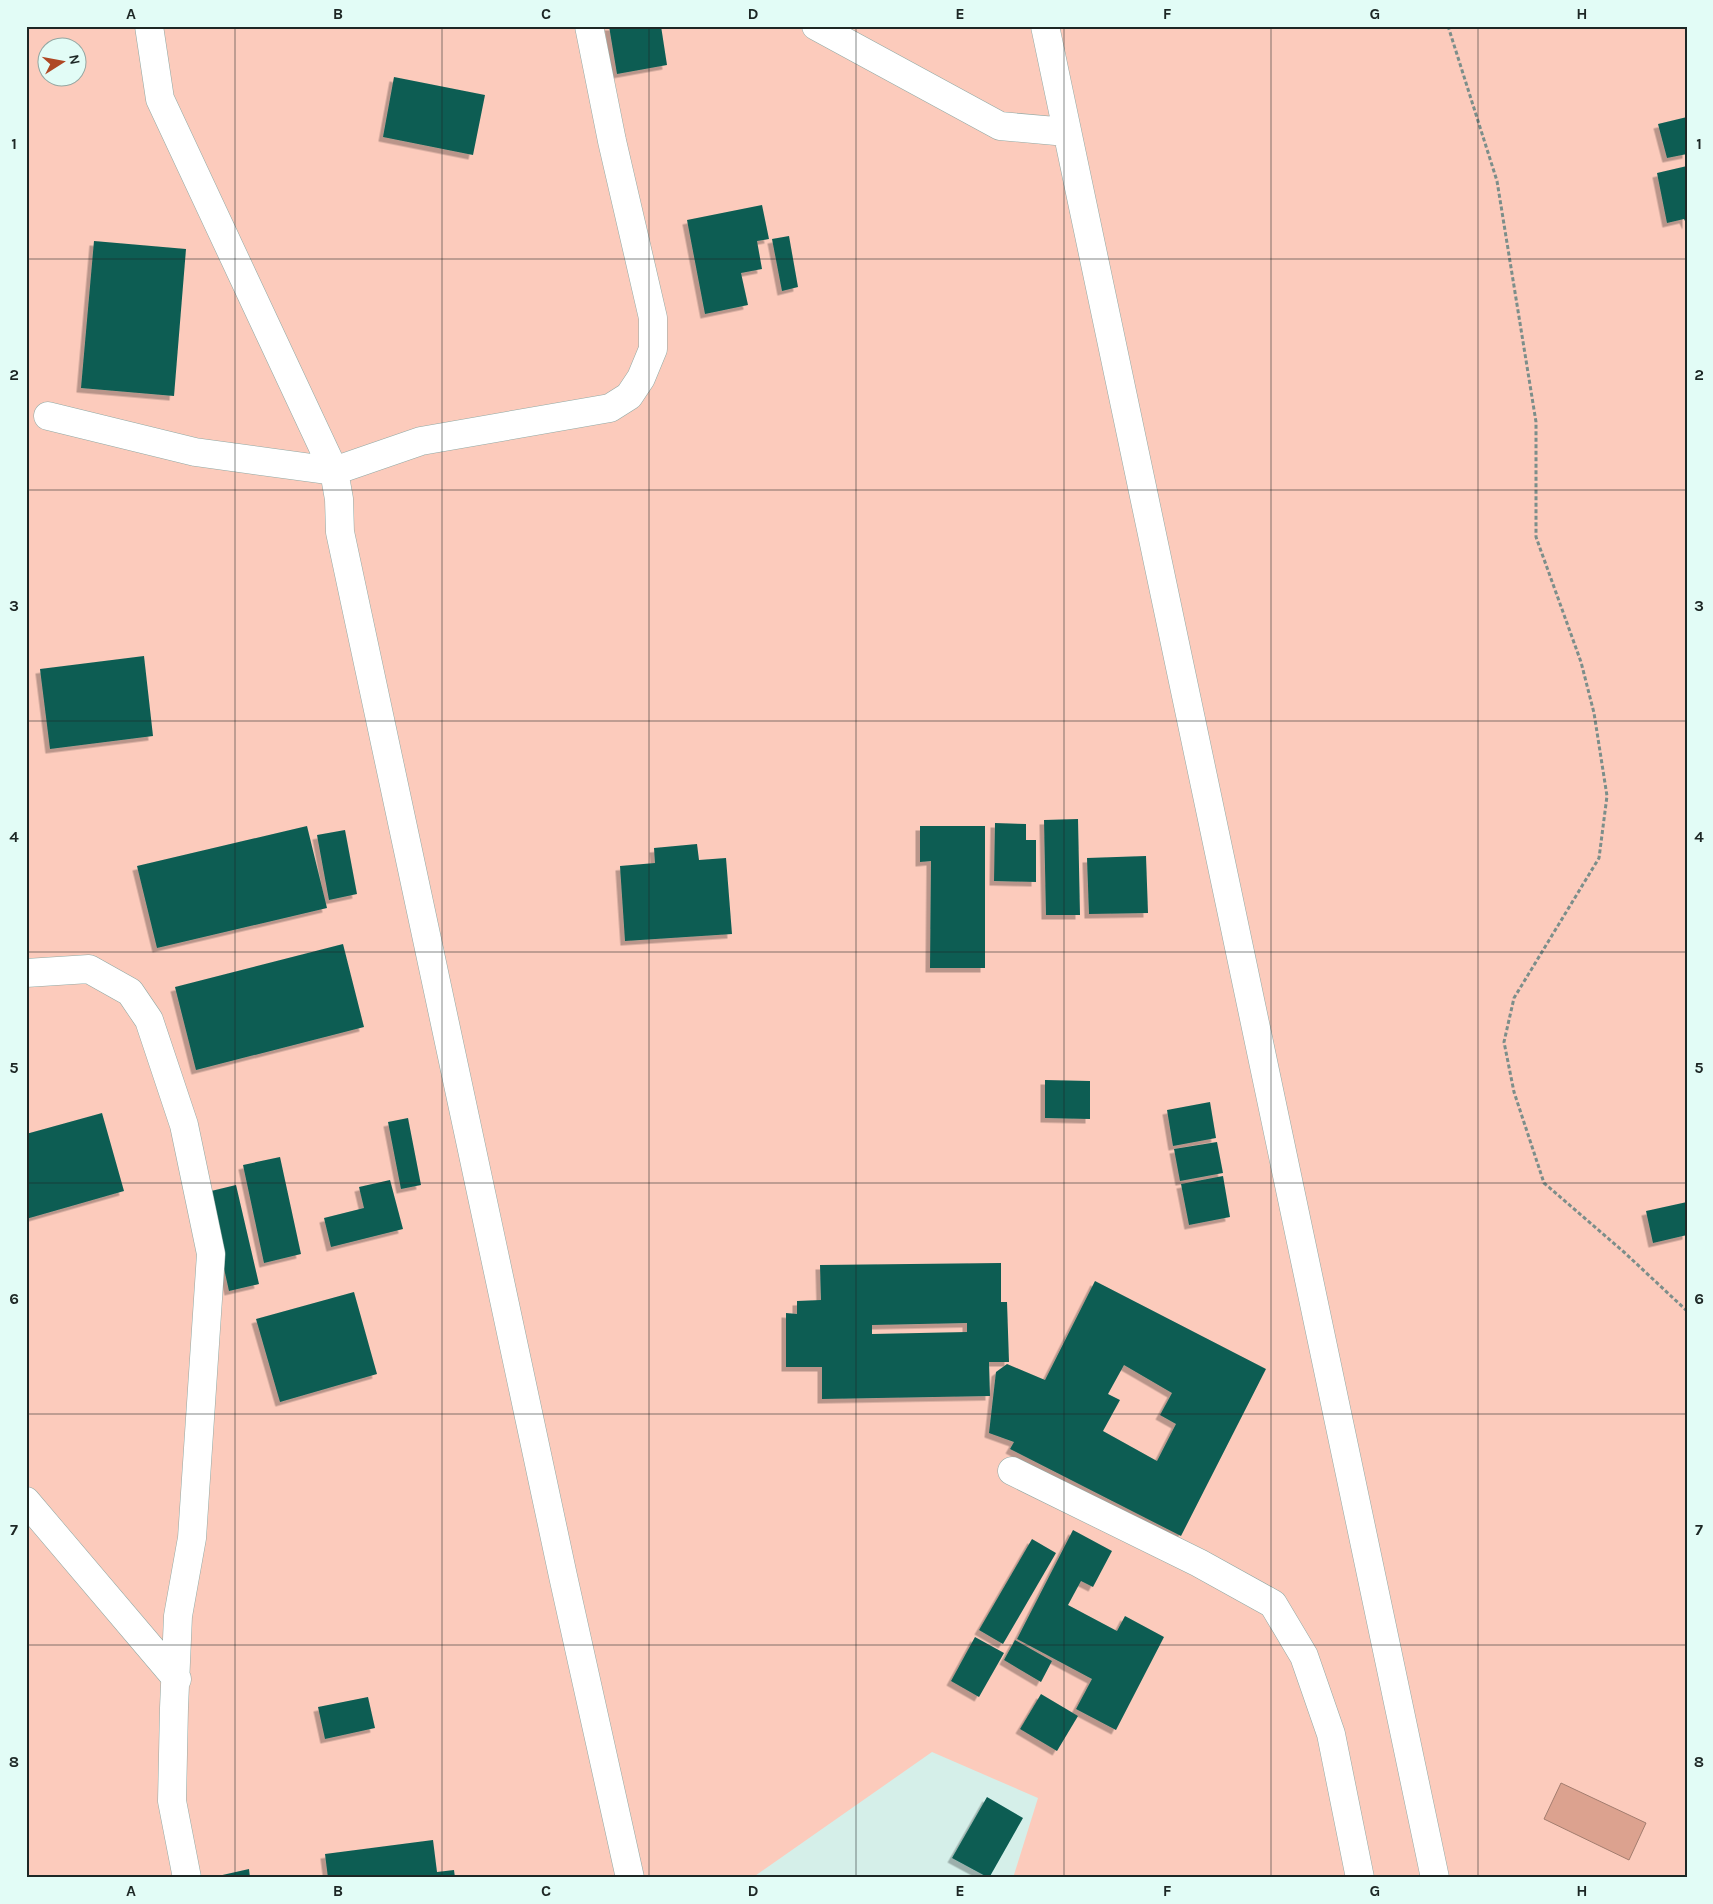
<svg xmlns="http://www.w3.org/2000/svg" width="1713" height="1904" viewBox="0 0 1713 1904" font-family="Karla,sans-serif">
<style>
.green{fill:#fccbbc;fill-rule:evenodd}
.water{fill:#dca28f;stroke:#a37d6f}
.building{fill:#0b5d53;fill-rule:evenodd;filter:url(#shadow)}
.lines{fill:none;stroke-linecap:round;stroke-linejoin:round}
.minor-casing{stroke:#91a9a4;stroke-width:29}
.path{stroke:#7c8e8a;stroke-width:3;stroke-dasharray:4 2.5;stroke-linecap:butt}
.minor{stroke:#fff;stroke-width:28}
.grid{fill:none;stroke:#1d2725;stroke-width:1;stroke-opacity:0.55}
.neatline{fill:none;stroke:#1d2725;stroke-width:2}
.grid-label{font-size:16px;text-anchor:middle;font-weight:bold;fill:#1d2725}
</style>
<defs>
<filter id="shadow"><feDropShadow dx="-4.5" dy="4.5" stdDeviation="0" flood-color="#0004"/></filter>
</defs>
<rect width="100%" height="100%" fill="#d5efe9"/>
<!-- green -->
<path class="green" d="M26,26h1661v1852h-674l25,-80 -106,-46 -180,126h-726zM48,48h30v30h-30z"/>
<!-- water -->
<path class="water" d="M1561,1783l85,40 -17,37 -85,-41z"/>
<!-- building -->
<path class="building" d="M609,26h52l6,39 -50,9z
M394,77l91,18 -12,60 -90,-18z
M1687,117v37l-20,4 -9,-34z
M1687,166v59l-3,-6 -17,4 -10,-50z
M762,205l7,34 -12,2 5,28 -21,4 7,32 -43,9 -18,-94z
M789,236l9,51 -16,4 -10,-52z
M94,241l92,8 -12,147 -93,-8z
M144,656l9,80 -103,13 -10,-80z
M1078,819l2,96h-34l-2,-95z
M995,823l31,1v16h10v42l-42,-1z
M307,826l20,82 -170,40 -20,-82z
M920,826h65v142h-55l1,-107 -11,1z
M345,830l12,64 -28,6 -12,-65z
M697,844l2,16 27,-2 6,76 -107,7 -5,-75 35,-3 -1,-15z
M1146,856l2,57 -59,1 -2,-56z
M343,944l21,83 -168,43 -21,-83z
M1045,1080l45,1v38l-45,-1z
M1210,1102l6,36 -43,8 -6,-36z
M102,1113l22,78 -98,28v-85z
M408,1118l13,67 -20,4 -13,-67z
M1217,1142l6,31 -43,8 -6,-32z
M280,1157l21,97 -37,9 -21,-98z
M1223,1176l7,41 -41,8 -8,-41z
M390,1180l13,49 -72,18 -7,-29 40,-10 -5,-21z
M236,1185l23,99 -30,7 -22,-99z
M1687,1202v33l-34,8 -7,-32z
M1001,1263v39h6l2,60h-20l1,34 -168,3v-32h-36v-54l11,1v-13l24,-1 -1,-35zM967,1323v9l-95,2v-9z
M1095,1281l171,88 -85,167 -171,-87 4,-7 -25,-9 7,-61 11,-8 38,16zM1124,1365l48,28 -12,22 16,9 -19,37 -54,-30 17,-31 -12,-6z
M354,1292l23,82 -97,28 -24,-83z
M1073,1530l39,21 -19,36 -12,-6 -13,24 49,26 8,-15 39,21 -48,93 -40,-21 16,-30 -75,-40z
M1032,1539l24,14 -53,91 -24,-14z
M975,1637l29,16 -25,44 -28,-16z
M1015,1640l37,21 -11,21 -37,-22z
M1041,1694l37,22 -21,35 -37,-22z
M368,1697l7,31 -50,11 -7,-32z
M987,1797l36,21 -34,60 -37,-20z
M433,1840l4,32 17,-2 1,8h-127l-3,-24z
M249,1869l1,9h-32v-2z"/>
<g class="lines">
<!-- minor casing -->
<g class="minor-casing">
<path id="minor" d="M149,26l11,73 174,372 5,28 1,33 223,1044 67,302
M816,26l184,100 67,6
M1045,26l390,1852
M48,416l147,36 139,19 87,-30 189,-33 19,-12 12,-18 12,-29v-31l-41,-177 -23,-115
M26,973l63,-4 41,23 19,28 35,105 27,129 -19,284 -14,78 -4,92 -2,93 15,77
M1012,1471l187,92 74,41 31,52 27,78 29,144
M26,1501l151,178"/>
</g>
<!-- path -->
<path class="path" d="M1448,26l49,155 39,241v115l45,125 13,51 13,83 -8,62 -85,140 -10,44 10,50 30,91 81,70 62,58"/>
<!-- minor -->
<use href="#minor" class="minor"/>
</g>
<!-- grid -->
<path class="grid" d="M235,26v1852M442,26v1852M649,26v1852M856,26v1852M1064,26v1852M1271,26v1852M1478,26v1852M26,259h1661M26,490h1661M26,721h1661M26,952h1661M26,1183h1661M26,1414h1661M26,1645h1661"/>
<!-- border -->
<rect width="1713" height="1904" fill="none" stroke="#e2fcf6" stroke-width="55"/>
<!-- north arrow -->
<g transform="translate(62 62) rotate(79)"><circle r="24" fill="#e2fcf6" stroke="#93a7a2"/>
<path d="M0-4L9 19L0 12L-9 19Z" fill="#af4824"/>
<text y="-8" font-size="14" font-weight="bold" text-anchor="middle" fill="#1d2725">N</text>
</g>
<rect x="28" y="28" width="1658" height="1848" class="neatline"/>
<g class="grid-label">
<text x="131" y="19">A</text>
<text x="338" y="19">B</text>
<text x="546" y="19">C</text>
<text x="753" y="19">D</text>
<text x="960" y="19">E</text>
<text x="1167" y="19">F</text>
<text x="1375" y="19">G</text>
<text x="1582" y="19">H</text>
<text x="14" y="149">1</text>
<text x="1699" y="149">1</text>
<text x="14" y="380">2</text>
<text x="1699" y="380">2</text>
<text x="14" y="611">3</text>
<text x="1699" y="611">3</text>
<text x="14" y="842">4</text>
<text x="1699" y="842">4</text>
<text x="14" y="1073">5</text>
<text x="1699" y="1073">5</text>
<text x="14" y="1304">6</text>
<text x="1699" y="1304">6</text>
<text x="14" y="1535">7</text>
<text x="1699" y="1535">7</text>
<text x="14" y="1767">8</text>
<text x="1699" y="1767">8</text>
<text x="131" y="1896">A</text>
<text x="338" y="1896">B</text>
<text x="546" y="1896">C</text>
<text x="753" y="1896">D</text>
<text x="960" y="1896">E</text>
<text x="1167" y="1896">F</text>
<text x="1375" y="1896">G</text>
<text x="1582" y="1896">H</text>
</g>
</svg>
